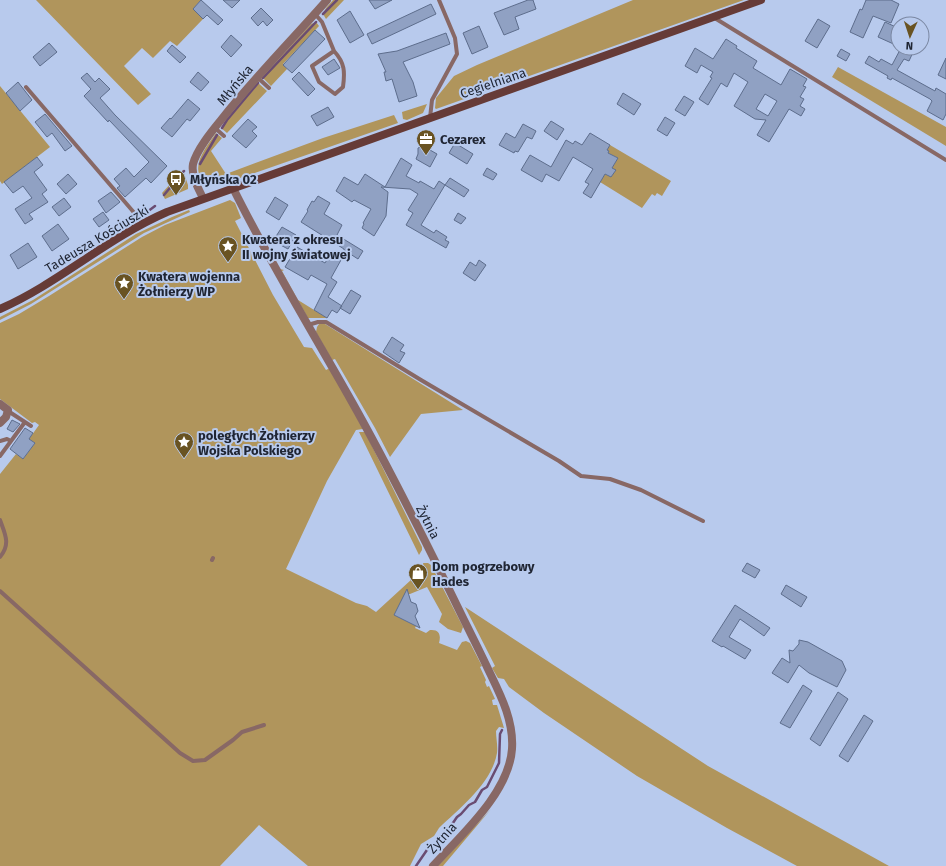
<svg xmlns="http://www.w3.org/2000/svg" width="946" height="866" viewBox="0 0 946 866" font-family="'Fira Sans',sans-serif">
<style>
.green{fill:#b0955c}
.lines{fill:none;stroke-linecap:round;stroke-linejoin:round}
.stream{stroke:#6a4c72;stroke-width:2.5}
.building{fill:#90a1c3;stroke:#5d6d8c;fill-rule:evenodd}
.lane{stroke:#886865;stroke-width:4}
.street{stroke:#886865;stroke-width:8}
.secondary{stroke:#663b37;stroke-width:8}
.labels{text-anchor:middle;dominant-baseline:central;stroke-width:4;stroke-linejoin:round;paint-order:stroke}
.street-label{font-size:13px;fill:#202634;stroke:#b8caed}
.poi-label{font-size:13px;font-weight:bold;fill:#202634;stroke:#b8caed;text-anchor:start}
</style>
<rect width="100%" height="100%" fill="#b8caed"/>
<!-- green -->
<path class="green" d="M36,0h165l-8,9 10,10 -26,27 -7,-5 -17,17 -11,-10 -18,18 27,28 -13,11z
M333,0h11l-18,19 -3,-5 3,-6z
M633,0h111l-308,109 -1,-1 1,-10 18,-22 23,-11z
M316,22l3,4 -36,38 4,5 -16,17 -9,-9 49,-53z
M838,67l108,60v19l-114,-69z
M257,82l10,9 -40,42 -6,-5z
M0,86l50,61 -48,37 -2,-3z
M427,104l-4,9 -16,7 -4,-1 -1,-7z
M394,115l4,8 -178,62c-5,1 -10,0 -15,-3 -17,-14 2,-36 11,-49l6,5 -11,13 15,23 97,-36z
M610,145l61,36 -9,15 -5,-3 -2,3 -3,-2 -10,14 -42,-26 5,-8 6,3 4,-6 -3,-3 6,-10 -10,-5 1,-2 -2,-1z
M183,170l5,15v4l-23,10 -3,-6z
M230,200l5,3 6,15 -6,3 38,74 31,52 8,1 14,22 4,-2 33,61 -7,1 -29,51 -41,88 70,34 11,3 9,6 48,-44 -1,-5h5l3,2 32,62 -2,6 -13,-4 -9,-7 3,-8 -15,-27 -17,7h-5l-11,21 22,11 -1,2 11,5 4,-3c10,-1 11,6 9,13l18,7 5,-8 4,-1 4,2 12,23 -2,1 6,13 -1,2 2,5 2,-1 6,13 -3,1 1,5h4l7,23 -5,-1 -3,4c0,7 2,15 1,22 -5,30 -37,55 -58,75l-5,8 -13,8 -11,22h-102l-49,-41 -39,41h-220v-392l16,-20 7,5 12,-16 -6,-4 10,-14 -4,-3 -3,1 -32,-24v-76l19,-9 30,-18 93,-59 23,-12z
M189,210l1,2 -46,21 -113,71 -31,16v-3l33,-17 103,-66 36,-17z
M280,269l4,1 -2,1 16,29 29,18h-19z
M319,324h6l138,86 -42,4 -31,43 -15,-29 -40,-69 -3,1 -16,-28 1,-5z
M359,432h6l57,115v3l-3,5z
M465,607l243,159 181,100h-92l-70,-38 -90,-52 -93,-63 -35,-26 -5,-8 -6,-1 -6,-10 3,-2z
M491,809l-48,57h-5z"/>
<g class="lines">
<!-- stream -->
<path class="stream" d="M323,14l14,-14
M263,78l53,-56
M222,128l5,-8 31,-37
M200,164l17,-29
M164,195l20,-24
M147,212l8,-6
M416,866l13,-19 13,-8 15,-22 4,-3 8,-9 6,-3 7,-12 5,-3 12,-24 1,-29 2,-4"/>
</g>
<!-- building -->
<path class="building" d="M201,0l22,20 -5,5 -11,-10 -4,4 -10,-10z
M223,0h17l-8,8z
M369,0h23l-17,9z
M528,0h5l3,9 -21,8 4,12 -15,6 -10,-22z
M866,0h25l8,4 -8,19 -18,-7 -10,22 -13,-6 10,-23 2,1z
M431,4l5,10 -64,30 -5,-10z
M261,8l12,12 -6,6 -4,-5 -5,5 -7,-8z
M350,11l14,24 -14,8 -13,-23z
M818,19l12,7 -13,22 -12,-7z
M885,22l13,6v18l-20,-9z
M479,26l9,21 -16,7 -9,-21z
M315,30l10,9 -33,34 -9,-8z
M446,33l4,11 -47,18 10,20 4,14 -18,6 -7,-23 -6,2 -2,-9h2l-8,-18 19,-3z
M231,35l11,10 -11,12 -10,-10z
M726,39l11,7 -1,2 21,13 -4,7 28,17 9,-16 17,10 -4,7 3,1 -6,10 4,2 -4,7 5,3 -4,7 -12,-7 -20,33 -12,-7 9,-15 -11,-1 -21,-13 14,-24 -14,-9 -7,14 -6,-4 -13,22 -9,-6 13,-21 -2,-1 3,-5 -12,-7 -4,8 -12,-7 10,-18 18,11zM765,94l12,7 -9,15 -12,-7z
M49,43l8,9 -17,14 -7,-9z
M172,45l14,12 -6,6 -13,-12z
M901,48h14l-6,13 -5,-2 -7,11 38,21 1,-3 10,6v20l-3,6 -16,-9 5,-10 -2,-2 -38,-21 -1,2 -4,-2 1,-2 -23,-13 4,-7 10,6 2,-3 11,6z
M841,49l9,5 -4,7 -9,-5z
M946,58v21l-8,-4z
M334,59l6,9 -12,7 -6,-8z
M198,72l11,10 -8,9 -11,-9z
M299,72l16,17 -7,7 -16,-17z
M87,73l8,9 4,-4 11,11 -10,9 15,17 52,51 -16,17 -5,-5 -21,19 -8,-9 3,-2 -6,-7 12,-11 8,9 15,-15 -40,-42 -1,2 -24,-26 7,-7 -10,-11z
M18,82l14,18 -12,11 -14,-18z
M623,93l18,11 -7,11 -17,-11z
M684,96l10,6 -9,14 -10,-6z
M188,99l12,10 -10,12 -3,-2 -15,18 -11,-9 9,-10 1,1z
M328,107l6,10 -17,9 -6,-10z
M45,114l27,32 -7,5 -13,-18 -5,4 -12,-15z
M665,117l10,6 -8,13 -10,-6z
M248,119l9,8 -5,4 5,5 -11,12 -14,-12z
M551,121l13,8 -7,11 -13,-9z
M523,124l13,7 -4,8 -5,-2 -9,15 -3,-1 -1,2 -15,-8 7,-12 9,5z
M590,133l20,12 -3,5 2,1 -1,2 10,5 -6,10 4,2 -5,7 -6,-3 -14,24 -8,-5 6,-9 -4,-2 8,-13 -20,-12 -14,24 -13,-7 -4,8 -21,-12 9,-15 21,12 15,-27 7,4 2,-3 7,4z
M455,143l18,11 -6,10 -18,-11z
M423,146l14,8 -7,13 -14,-8 2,-5v-6z
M37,157l6,8 -9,7 13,18 -5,4 6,8 -19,12 4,5 -8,5 -10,-15 17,-11 -9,-12 -10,7 -9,-11z
M401,158l11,7 -6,11 13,7 1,-2 14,8 5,-8 6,4 -24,40 13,8 2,-3 11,7 -2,3 4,2 -3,6 -40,-23 7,-12 -5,-3 10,-16 -8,-5 -29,-2 7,5 -2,24 -12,20 -12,-8 2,-4 -1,-1 8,-14 -17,-9 -2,2 -16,-11 8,-14 14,8 7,-11 20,13z
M487,168l10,6 -4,6 -10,-5z
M68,174l9,10 -11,10 -9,-10z
M450,178l19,12 -5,7 -19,-12z
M111,192l9,10 -14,11 -8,-12z
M318,196l12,7 -6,11 18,11 -5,10 26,16 -5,8 -14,-9v-1l-43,-27 7,-11 -1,-1 5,-9 2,1z
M275,197l13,8 -9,15 -13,-8z
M64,198l7,9 -12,9 -7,-9z
M103,212l6,8 -10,7 -6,-8z
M458,213l8,5 -5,6 -7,-4z
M58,224l11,15 -17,12 -10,-15z
M282,227l14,8 -8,14 -15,-8z
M28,243l9,14 -19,12 -8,-14z
M297,247l28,16 5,-8 11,5 -10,18 6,4 -9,15 14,9 -5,7 -5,-3 -5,8 -13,-8 13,-26 -16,-9 -3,5 -23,-13z
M479,260l7,5 -11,16 -12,-8 7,-11 6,4z
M351,290l10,6 -11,18 -10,-6z
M392,337l12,8 -4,6 5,2 -6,10 -16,-11z
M12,420l8,4 -7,8 -6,-3z
M25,428l8,5 -4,6 6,4 -12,16 -13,-10z
M747,563l13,7 -5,8 -13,-7z
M786,585l21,12 -6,10 -20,-13z
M407,589l4,13 5,2 2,7 -3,5 5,12 -26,-13z
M735,605l35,23 -6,8 -24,-17 -11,18 22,13 -6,9 -22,-13 -1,1 -10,-6z
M799,640l9,2 34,19 4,9 -9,17 -28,-14 -10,-8 -11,18 -16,-10 10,-15 8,5 -1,-13 4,1 6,-7z
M803,685l9,6 -22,37 -10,-5z
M838,692l10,7 -28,47 -10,-7z
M864,715l9,6 -25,41 -9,-6z"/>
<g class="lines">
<!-- lane -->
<path class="lane" d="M315,14l7,8 12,29 -22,15 7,16 16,12 8,-7c2,-15 2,-24 -9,-36
M713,17l233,143
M257,77l12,11
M26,87l117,136
M430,118l2,-18 25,-46 -2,-16 -16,-38
M215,128l9,8
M308,325l10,-3h8l95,58 138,81 22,15 29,3 31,11 62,31
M8,411l23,15
M0,441l7,-2 4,2
M0,456l25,-34
M0,520c5,14 11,24 0,37
M212,560l1,-2
M0,591l180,162 13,8 12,-1 28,-20 9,-8 22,-7"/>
<!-- street -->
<path class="street" d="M233,188c36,73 79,143 119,214 40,71 76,144 112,218 8,16 16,32 24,49 12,25 26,51 24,80 -3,44 -51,86 -79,117
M203,198c-5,-10 -12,-22 -10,-34 4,-15 19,-33 28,-44 33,-42 71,-80 106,-120
M0,404l8,6 -2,7 -6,6"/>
<!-- secondary -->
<path class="secondary" d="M0,309c59,-26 107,-71 167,-97l594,-212"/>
</g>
<!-- icons -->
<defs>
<g id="office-pin" transform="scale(1)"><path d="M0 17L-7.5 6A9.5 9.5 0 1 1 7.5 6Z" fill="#695322" stroke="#b8caed"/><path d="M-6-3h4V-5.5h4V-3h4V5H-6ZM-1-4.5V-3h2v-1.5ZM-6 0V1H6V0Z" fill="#fff"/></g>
<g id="bus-pin" transform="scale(1)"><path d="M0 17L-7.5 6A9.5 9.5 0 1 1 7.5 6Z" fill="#695322" stroke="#b8caed"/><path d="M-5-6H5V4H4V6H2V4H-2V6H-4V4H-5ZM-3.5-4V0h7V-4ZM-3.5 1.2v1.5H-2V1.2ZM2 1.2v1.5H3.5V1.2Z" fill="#fff"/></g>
<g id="sight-pin" transform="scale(1)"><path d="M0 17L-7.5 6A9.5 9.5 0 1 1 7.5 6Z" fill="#695322" stroke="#b8caed"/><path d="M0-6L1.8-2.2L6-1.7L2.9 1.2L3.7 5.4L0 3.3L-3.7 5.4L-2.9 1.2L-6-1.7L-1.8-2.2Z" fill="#fff"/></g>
<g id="shop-pin" transform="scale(1)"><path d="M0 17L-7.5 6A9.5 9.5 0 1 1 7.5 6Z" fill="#695322" stroke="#b8caed"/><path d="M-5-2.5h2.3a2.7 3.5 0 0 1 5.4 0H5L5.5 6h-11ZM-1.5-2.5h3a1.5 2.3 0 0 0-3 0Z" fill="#fff"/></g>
</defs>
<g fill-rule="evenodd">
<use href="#office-pin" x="426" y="139"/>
<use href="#bus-pin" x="176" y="179"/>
<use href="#sight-pin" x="228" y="246"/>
<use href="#sight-pin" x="124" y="283"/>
<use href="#sight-pin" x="184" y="442"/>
<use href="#shop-pin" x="418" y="573"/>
</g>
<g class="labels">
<!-- street labels -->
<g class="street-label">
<text transform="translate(493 83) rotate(-19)">Cegielniana</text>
<text transform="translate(235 85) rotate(-50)">Młyńska</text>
<text transform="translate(97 239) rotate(-31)">Tadeusza Kościuszki</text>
<text transform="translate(428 522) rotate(63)">Żytnia</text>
<text transform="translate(442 838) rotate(-48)">Żytnia</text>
</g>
<!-- poi labels -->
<g class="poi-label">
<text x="440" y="139">Cezarex</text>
<text x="190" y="179">Młyńska 02</text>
<text x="242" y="239">Kwatera z okresu<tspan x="242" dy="15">II wojny światowej</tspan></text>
<text x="138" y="276">Kwatera wojenna<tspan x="138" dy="15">Żołnierzy WP</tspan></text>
<text x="198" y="435">poległych Żołnierzy<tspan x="198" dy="15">Wojska Polskiego</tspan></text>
<text x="432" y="566">Dom pogrzebowy<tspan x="432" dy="15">Hades</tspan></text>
</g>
</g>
<!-- north arrow -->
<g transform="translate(910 36) rotate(183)"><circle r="19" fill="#b8caed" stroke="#7b88a3"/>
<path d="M0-3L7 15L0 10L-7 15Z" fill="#695322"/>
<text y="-6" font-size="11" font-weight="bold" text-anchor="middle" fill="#202634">N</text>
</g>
</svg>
